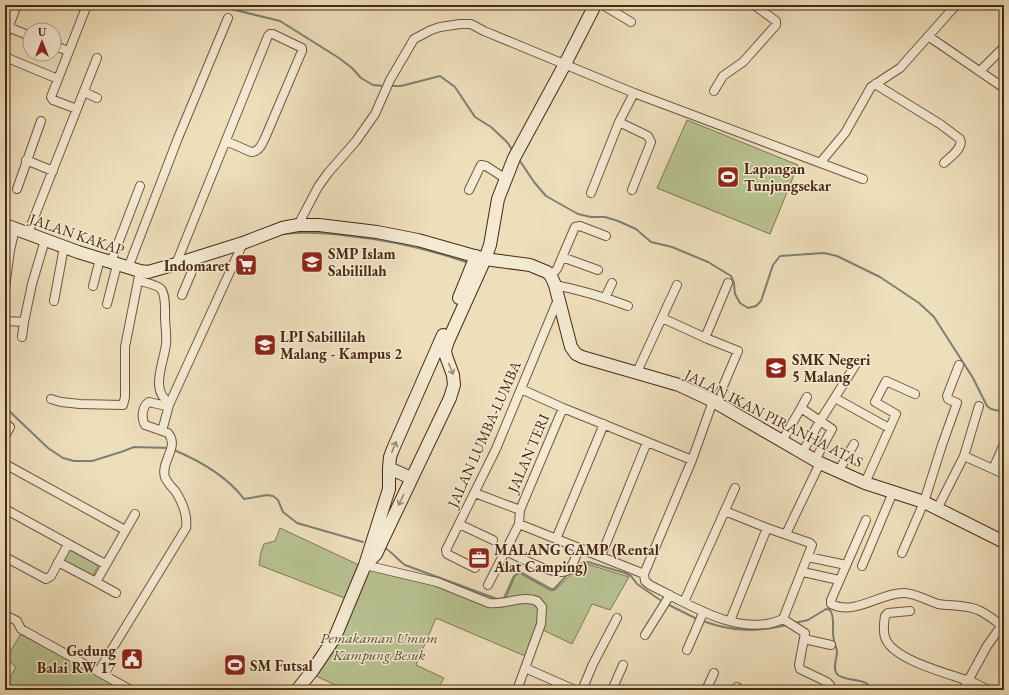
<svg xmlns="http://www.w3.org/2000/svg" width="1009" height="695" viewBox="0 0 1009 695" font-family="'EB Garamond',serif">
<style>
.green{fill:#b8c291;stroke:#817652}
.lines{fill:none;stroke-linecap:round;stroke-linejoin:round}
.stream{stroke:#7b8175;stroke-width:2}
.street-casing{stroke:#73563d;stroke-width:10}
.secondary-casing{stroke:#4a2913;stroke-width:14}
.street{stroke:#f4ead3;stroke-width:8}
.secondary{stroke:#f4ead3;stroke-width:12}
.oneway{stroke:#9f8a73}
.labels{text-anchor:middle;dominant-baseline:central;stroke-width:3;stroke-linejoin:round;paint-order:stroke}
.poi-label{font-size:15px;font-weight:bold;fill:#4a2913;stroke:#f4ead3;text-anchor:start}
.street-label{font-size:15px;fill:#4a2913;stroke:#f4ead3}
.park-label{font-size:15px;font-style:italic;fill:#60482c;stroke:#f4ead3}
</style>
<rect width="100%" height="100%" fill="#eedfbb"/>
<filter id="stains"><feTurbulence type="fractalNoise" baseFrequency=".005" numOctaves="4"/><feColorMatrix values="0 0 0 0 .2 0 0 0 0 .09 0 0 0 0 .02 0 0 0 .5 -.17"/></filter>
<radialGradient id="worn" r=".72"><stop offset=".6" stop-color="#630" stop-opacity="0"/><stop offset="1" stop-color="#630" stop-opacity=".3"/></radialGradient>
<!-- green -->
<path class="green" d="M687,120l111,45 -28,69 -113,-46z
M280,528l81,38 -14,33 -88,-34 2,-13 3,-8 11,-3z
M69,548l30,16 -6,12 -30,-16z
M370,564l72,23 49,20h11l21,-6 13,3 4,6 -1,9 -14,37 -89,-38 -20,47 28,13 -7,12h-91l-30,-14 23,-42z
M587,564l42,13 -19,33 -18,-6 -20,40 -29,-14c1,-8 3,-18 1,-26 -2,-14 -29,-7 -38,-6l9,-22 4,-3 32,18 4,-1 24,-23z
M20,635h2l103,55h-120v-4l11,-19 -10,-8z"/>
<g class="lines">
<!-- stream -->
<path class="stream" d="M227,5l4,4 49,12 59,37 13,10 9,10 12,7 11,1
M390,86h11l39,-10 15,11 20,30 16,10 16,15 6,9
M518,158l16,24 12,14 32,18 13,3h14l13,4 18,8 15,13 21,5 36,15 23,14 3,7 1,11 5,9 8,5 8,-2 5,-5 12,-36 7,-9 44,-3 13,3 43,21 39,26 15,14 39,61 14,28 4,3 13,3
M284,234c22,-3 43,-1 65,2 40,4 79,13 117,26
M5,407l43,41 15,10 11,3h18l29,-9 13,-5 36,1
M174,450c26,11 53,26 70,49l23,-4 6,1 5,4 5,12 14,11 66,19
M385,548c8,5 13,12 20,17l92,34 7,-1 10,-22 6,-4 31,17h3l15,-16
M575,567l7,-4 6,-1 37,11 6,3 6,8 26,18
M667,604l32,16
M703,621c30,11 53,11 84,4
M795,623l13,-3 18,-11 4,1c6,8 1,21 4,30 0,4 3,8 3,12 0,7 -5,16 0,22 4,6 22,5 29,9 3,2 5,5 7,7"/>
<!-- street casing -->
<g class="street-casing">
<path id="street" d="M603,5l28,17
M8,27l22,9
M5,36l12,-31
M928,36l76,52
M54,46l15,5
M5,57l53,22
M980,71l24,-24
M875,84l65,40 20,15c4,9 -10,18 -16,24
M714,91l9,-15 20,-14 33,-37v-4l-22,-16
M84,92l13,6
M77,109l-24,-9 -2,-3 36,-92
M619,122l29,14 3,6 -19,48
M26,160l27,11
M820,163l25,-30 26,-46 29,-19 56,-63
M17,189l24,-68
M469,190l12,-25 5,1 20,13
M591,193l28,-71 15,-29
M298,225l20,-38 10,-14 28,-32 19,-27 15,-34 24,-41 17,-9 9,-3 20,-3h11l13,7 150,62 229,86
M28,233l69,-175
M562,257l36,13
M111,262l29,-76
M176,264l92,-228 2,-2h3l29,14v3l-37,87c-3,6 -6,14 -14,14l-25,-11
M128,268l50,-130 50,-120
M551,276l6,-7 18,-42 5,-1 26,10
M138,280c5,2 20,5 23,9 5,6 4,20 4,27 0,9 2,19 1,28 -2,19 -17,47 4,59
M555,285c25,5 49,12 73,21
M93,286l7,-27
M5,288l5,-38 5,-21
M182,295l16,-38
M605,298l7,-15
M54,301l10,-54
M107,304l10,-39
M662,318l46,21 30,12 -22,52
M5,321l19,1 8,-38 13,-44
M22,337l2,-15
M705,338l23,-55
M637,372l40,-87
M521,389l42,19 129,52
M835,398l54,30
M51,399l10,3 19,2 43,1 2,-8v-50l15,-76
M801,408l6,-11
M5,423l5,4 -5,9
M162,431l7,-26 74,-162
M782,441l19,-33 31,21 -17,31
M802,453l18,-32 36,-57
M964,456l40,18
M5,464l120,66
M993,469l11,-25
M838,472l16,-28
M865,483l31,-69 -21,-12 11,-21 29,13
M475,493l45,17
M5,509l100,55
M937,509l27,-53 15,-50
M725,511l42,17 43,15 2,2 -29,74
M866,520l-35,80v4c24,12 49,-11 72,-11 10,-1 25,8 35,11 12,2 29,1 40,6 8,3 16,10 23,15
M459,524l34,16
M519,524l125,50
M786,534l34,-71
M556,539l48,-115
M506,551c11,5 52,28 62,19 6,-5 8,-15 11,-22
M902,553l22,-51 18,-57 15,-42 -9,-4 -1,-3 12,-31
M601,556l46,-114
M5,557l41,22 5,-3 17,-32
M808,557l38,8
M58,562l38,20 39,-68
M365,565l72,17 52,21c17,2 33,-8 48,-2l5,6 -1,17 -24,66
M862,566l31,-74
M475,568l-28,-14 -1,-4 50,-101 63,-152
M803,572l36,8
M644,574l48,-114 21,-59
M644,574l1,7 5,4c37,18 90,54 133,34
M96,582l20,11
M488,585l31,-61 1,-14 43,-102
M684,602l51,-114
M910,611l-22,2 -3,3c-1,6 -2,15 0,21 6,22 61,36 81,43 8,2 15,6 22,10
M5,615l12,6 4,8 110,61
M783,619l22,14 -6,32 1,4 27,13 3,3v5
M730,621l37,-93
M645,635l25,-40
M804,639l27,6
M687,650l16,-37
M525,668l50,22
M98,672l88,-144c2,-12 -4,-26 -10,-36 -4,-5 -9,-9 -11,-15 -5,-15 15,-30 3,-44l-23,-8c-4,-7 -3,-19 4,-23l17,4 3,-1
M582,690l11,-26 24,-46
M612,690l11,-25
M706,690l8,-17
M735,690l2,-3
M963,690l24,-44 17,-24"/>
</g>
<!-- secondary casing -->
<g class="secondary-casing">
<path id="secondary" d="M5,225l73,27 62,19 8,1 28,-8 67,-21 39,-15 16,-3h21l58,7 41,8 67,19 45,6 17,7 4,4 4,9 16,62 5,7 6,3 97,28 34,16 107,62 45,20 59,19 80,40
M459,298l17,-42
M389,468l22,10
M365,565l11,-11 6,-13 68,-143 4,-13 -1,-10 -7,-19 -1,-6 3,-9 37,-82 5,-14 8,-46 16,-41 51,-94 30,-59
M297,690l16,-20 22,-33 30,-72 24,-76v-21l1,-11 3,-8 50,-114"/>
</g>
<!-- street -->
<use href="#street" class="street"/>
<!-- secondary -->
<use href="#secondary" class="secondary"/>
</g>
<!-- one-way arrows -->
<defs><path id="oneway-shaft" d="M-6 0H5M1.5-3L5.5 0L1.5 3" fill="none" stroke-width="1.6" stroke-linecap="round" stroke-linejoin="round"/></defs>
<g class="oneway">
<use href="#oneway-shaft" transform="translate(451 369) rotate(68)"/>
<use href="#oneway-shaft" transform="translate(394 447) rotate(-68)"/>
<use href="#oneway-shaft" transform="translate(401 500) rotate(116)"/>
</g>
<!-- icons -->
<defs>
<g id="stadium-square" transform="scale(1.15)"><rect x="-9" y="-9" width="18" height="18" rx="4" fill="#8f2418" stroke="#f4ead3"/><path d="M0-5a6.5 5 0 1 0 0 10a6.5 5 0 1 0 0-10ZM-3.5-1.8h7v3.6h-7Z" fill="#fff"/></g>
<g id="school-square" transform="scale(1.15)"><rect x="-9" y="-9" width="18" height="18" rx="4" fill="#8f2418" stroke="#f4ead3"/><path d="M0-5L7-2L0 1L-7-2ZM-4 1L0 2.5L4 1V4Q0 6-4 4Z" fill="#fff"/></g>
<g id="supermarket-square" transform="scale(1.15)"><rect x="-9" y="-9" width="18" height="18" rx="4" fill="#8f2418" stroke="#f4ead3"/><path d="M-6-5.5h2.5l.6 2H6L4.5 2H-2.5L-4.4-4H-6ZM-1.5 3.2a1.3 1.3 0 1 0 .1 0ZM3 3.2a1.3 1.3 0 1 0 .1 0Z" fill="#fff"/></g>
<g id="office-square" transform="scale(1.15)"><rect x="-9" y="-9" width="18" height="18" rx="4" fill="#8f2418" stroke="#f4ead3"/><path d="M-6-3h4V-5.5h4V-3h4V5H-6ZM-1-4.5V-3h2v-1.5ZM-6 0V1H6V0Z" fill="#fff"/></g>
<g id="civic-square" transform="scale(1.15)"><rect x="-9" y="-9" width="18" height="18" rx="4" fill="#8f2418" stroke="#f4ead3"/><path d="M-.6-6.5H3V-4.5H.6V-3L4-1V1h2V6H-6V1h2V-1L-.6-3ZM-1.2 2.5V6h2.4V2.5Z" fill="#fff"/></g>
</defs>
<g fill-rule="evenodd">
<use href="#stadium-square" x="728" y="177"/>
<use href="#school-square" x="312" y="262"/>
<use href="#supermarket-square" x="246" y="265"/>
<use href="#school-square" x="265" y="345"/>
<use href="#school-square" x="776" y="368"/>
<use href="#office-square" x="479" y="558"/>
<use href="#civic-square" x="132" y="659"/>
<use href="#stadium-square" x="235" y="665"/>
</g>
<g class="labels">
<!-- poi labels -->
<g class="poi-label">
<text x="744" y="168">Lapangan<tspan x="744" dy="17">Tunjungsekar</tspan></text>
<text x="328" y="253">SMP Islam<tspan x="328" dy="17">Sabilillah</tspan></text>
<text x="230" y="265" text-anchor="end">Indomaret</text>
<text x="280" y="336">LPI Sabillilah<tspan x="280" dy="17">Malang - Kampus 2</tspan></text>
<text x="792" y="359">SMK Negeri<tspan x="792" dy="17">5 Malang</tspan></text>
<text x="494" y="549">MALANG CAMP (Rental<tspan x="494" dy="17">Alat Camping)</tspan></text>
<text x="116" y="650" text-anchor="end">Gedung<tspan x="116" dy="17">Balai RW 17</tspan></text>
<text x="250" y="665">SM Futsal</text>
</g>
<!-- street labels -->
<g class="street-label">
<text transform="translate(77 234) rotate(19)">JALAN KAKAP</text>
<text transform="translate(774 418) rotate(27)">JALAN IKAN PIRANHA ATAS</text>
<text transform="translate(484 434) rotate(-66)">JALAN LUMBA-LUMBA</text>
<text transform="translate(528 453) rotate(-67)">JALAN TERI</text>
</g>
<!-- park labels -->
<g class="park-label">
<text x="379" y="637">Pemakaman Umum<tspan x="379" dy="17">Kampung Besuk</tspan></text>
</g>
</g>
<!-- margin -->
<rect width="1009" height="695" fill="none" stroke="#eedfbb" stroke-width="20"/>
<rect x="6" y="6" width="997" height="683" fill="none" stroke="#4a2913" stroke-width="2"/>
<rect x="10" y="10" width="989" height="675" fill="none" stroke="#4a2913"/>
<!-- north arrow -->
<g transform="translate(42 42)"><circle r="19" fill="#f4ead3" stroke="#b09d86"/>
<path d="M0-3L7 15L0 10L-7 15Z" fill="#8f2418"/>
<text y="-6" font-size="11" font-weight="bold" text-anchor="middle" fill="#4a2913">U</text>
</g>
<rect width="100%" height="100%" filter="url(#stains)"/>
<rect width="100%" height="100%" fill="url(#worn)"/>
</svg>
